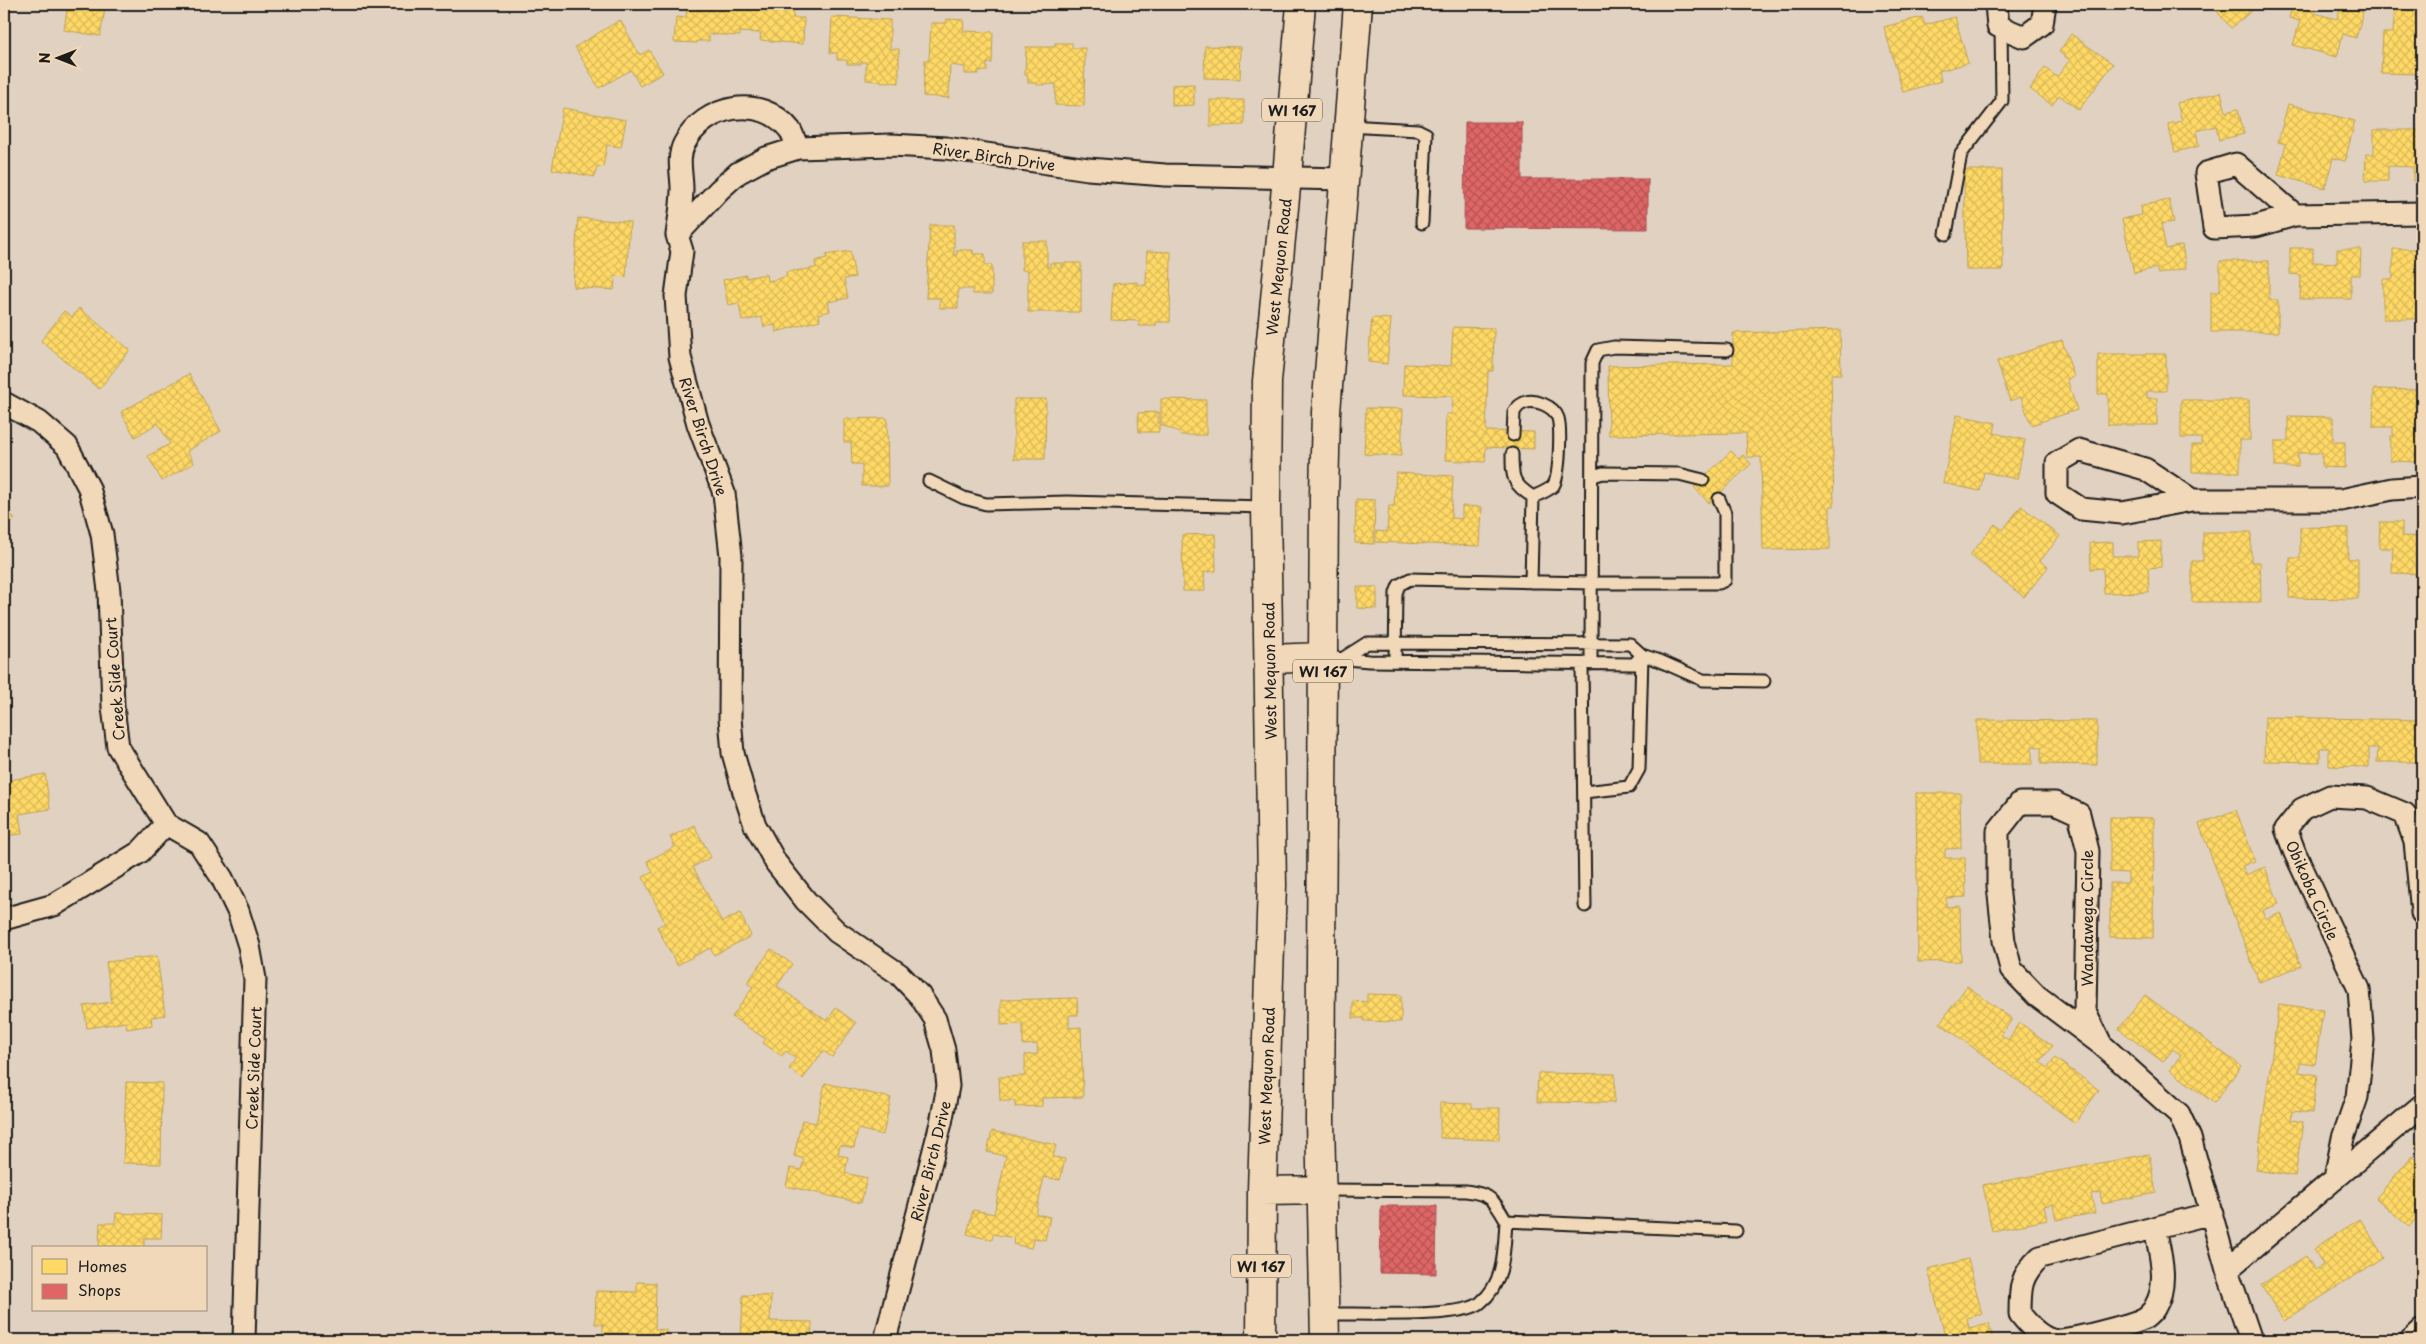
<svg xmlns="http://www.w3.org/2000/svg" width="2426" height="1344" viewBox="0 0 2426 1344" font-family="'Playpen Sans',sans-serif">
<style>
.homes{fill:url(#homes-cross-hatch);stroke:#bba050}
.shops{fill:url(#shops-cross-hatch);stroke:#a55050}
.lines{fill:none;stroke-linecap:round;stroke-linejoin:round}
.service-casing{stroke:#1c1c1c;stroke-width:15}
.minor-casing{stroke:#1c1c1c;stroke-width:25}
.primary-casing{stroke:#1c1c1c;stroke-width:31}
.service{stroke:#f1d8b8;stroke-width:11}
.minor{stroke:#f1d8b8;stroke-width:21}
.primary{stroke:#f1d8b8;stroke-width:28}
.labels{text-anchor:middle;dominant-baseline:central;stroke-width:5;stroke-linejoin:round;paint-order:stroke}
.shield{fill:#f1d8b8;stroke:#5c544b;stroke-width:1}
.shield-label{font-size:14px;font-weight:bold;fill:#1c1c1c}
.street-label{font-size:15px;fill:#1c1c1c;stroke:#f1d8b8}
</style>
<defs>
<pattern id="homes-cross-hatch" width="8" height="8" patternUnits="userSpaceOnUse" patternTransform="scale(1.25)"><rect width="8" height="8" fill="#ffd966"/><path d="M0 0l8 8M0 8l8-8" fill="none" stroke="#daba58"/></pattern>
<pattern id="shops-cross-hatch" width="8" height="8" patternUnits="userSpaceOnUse" patternTransform="scale(1.25)"><rect width="8" height="8" fill="#e06666"/><path d="M0 0l8 8M0 8l8-8" fill="none" stroke="#b55353"/></pattern>
</defs>
<rect width="100%" height="100%" fill="#e1d1c1"/>
<filter id="ink" filterUnits="userSpaceOnUse"><feTurbulence type="fractalNoise" baseFrequency=".02" numOctaves="2"/><feDisplacementMap in="SourceGraphic" scale="10" xChannelSelector="R" yChannelSelector="G"/><feConvolveMatrix kernelMatrix="1 2 1 2 8 2 1 2 1" color-interpolation-filters="sRGB"/></filter>
<g filter="url(#ink)">
<!-- homes -->
<path class="homes" d="M68,4h38l-6,32 -36,-6z
M687,4h106v14h11l-1,26 -43,-4 1,-7 -21,-1v4l-31,-2v7h-12v2l-23,-1 2,-25 10,1z
M1212,4h34v5l-35,-1z
M2211,4h49l-29,24z
M2293,4h23l-2,9 23,6 4,-13 22,6 -7,26 -13,-4 -6,23 -44,-12 7,-24 -11,-3z
M2395,4h27v70l-41,-1 2,-40h10z
M832,17l58,3v29h9v34l-33,-3v-18h-5v2h-14v-4h-10v-7h-7z
M1922,17l3,8 30,-8 13,46 -29,8 2,10 -38,11 -19,-65z
M947,19l17,1 -1,11 30,1 -1,31h-5v8h-9v3h-13v-7l-15,-2 -1,33 -26,-2 2,-36h4l2,-37h15z
M620,20l20,35 9,-5 14,23 -23,13 -9,-16 -32,18 -24,-41z
M2071,34l42,30 -34,46 -20,-15 -7,10 -22,-16 15,-21 12,9 13,-17 -11,-8z
M1055,43h17v5h13l-1,58 -29,-1 1,-21 -19,1v-2h-9v-8h-3l1,-28h29z
M1205,46l36,1 -1,32 -36,-1z
M1194,84v21l-22,1v-21z
M2221,92l5,20 12,-3 6,25 -25,6 -3,-14 -20,5 3,15 -24,6 -7,-28 14,-3 -5,-18z
M1210,100h34v25l-34,1z
M2288,104l67,17 -10,40 -12,-3 -8,30 -47,-13 8,-31 -8,-2z
M563,108l63,12 -5,27 -14,-2 -4,22 -6,-1 -2,11 -43,-8z
M2374,130h48v51h-9v-14l-25,-1v15h-23l1,-27h8z
M1964,170h38l1,100h-37z
M2169,200l5,22 -13,2 5,25 16,-4 4,23 -28,6 -2,-6 -22,5 -12,-54 20,-4 -1,-9z
M578,218l52,4 -4,55 -11,-1 -1,14 -41,-3z
M930,225h24v30h3v-5h16v4h12v11h7v29h-19v-5h-15v19h-18v-10h-14z
M1022,241h25v26h3v-4h11v5h2v-5h18v49h-53v-42h-6z
M2290,248h23v14l24,1v-14h24l-1,26h-9v24h-51l1,-24 -11,-1z
M2393,249h29v70h-39v-40h10z
M850,251l5,26 -11,2 4,19 -20,4 2,9 -11,3 1,6 -44,12 -1,-7 -11,2 -2,-10 -20,4 -3,-18 -11,2 -5,-25 23,-5v3l20,-4 1,7 8,-1 12,-4 -1,-4 30,-4 -1,-7 12,-3 -1,-3z
M1147,251l24,1 -1,70h-14v4h-17v-5l-28,-1 2,-36 24,-2v3h9z
M2220,261h49v39h9v32h-67v-40h9z
M79,308l51,42 -31,39 -58,-48 23,-30 8,6z
M1372,318l19,1 -4,45 -19,-2z
M1453,327l41,1 -1,43h-5l-2,60 48,1v17l-48,-2 -1,15 -40,-2 1,-46h6l1,-18 -50,-1 1,-31 47,2z
M1840,330l1,44h-10l3,132h-4v43l-67,1 -2,-93h-14l-1,-24 -137,2 -1,-69 125,-2v-31z
M2062,340l12,37 -7,2 10,31 -46,15 -10,-28 -11,4 -13,-40z
M2098,354h68v37h-19v7h10v27h-49v-31h-10z
M189,374l32,57 -34,20 7,12 -32,18 -14,-25 22,-12 -12,-21 -23,14 -14,-25z
M2374,389l48,1v72l-32,-1v-25h3v-9h-20z
M1014,399h32l-1,60h-31z
M1161,399l45,1v35h-25l-4,-4 -16,-6z
M2181,400h68l1,40h-10v32h-48v-27h9v-7h-20z
M1366,408l37,1 -2,47 -37,-2z
M1159,412v20h-20l-1,-19z
M1957,415l39,8 -2,10 31,7 -8,39 -33,-7 -4,19 -37,-8z
M2288,416l45,1v25h12v26l-23,-1v-14h-24v14h-23v-26h13z
M887,418l1,68h-26v-22h-10l-1,-22h-7v-23z
M1731,451l8,8 4,-4 8,9 -42,39 -15,-16z
M1396,473l57,3 -2,42 11,1v-13l20,1 -2,39 -104,-4v-11l11,1 2,-26h5z
M1356,499l19,1 -1,44 -19,-1z
M2021,506l39,30 -20,25 8,6 -24,30 -54,-42 25,-31 8,6z
M4,510l11,8 -11,16z
M2380,522h22v14l20,1v37l-30,-1 1,-25h-14z
M2300,527l48,1v31h10v40l-69,-1 1,-40h10z
M2203,532h48v30h9l1,40h-69v-41h11z
M1215,534l1,37 -12,1 1,19h-22l-1,-56z
M2161,541v26l-13,1 1,24 -45,1 -1,-25 -12,1 -1,-26 23,-1v14h25v-14z
M1357,587h20v22l-20,-1z
M2265,717l157,3v42h-45l1,-14h-9v19l-40,-1v-18h-9v14l-56,-1z
M1977,720l120,1v44l-56,-1v-17l-9,-1v18h-55z
M45,774l5,35 -31,5 3,20 -18,2v-55z
M1916,793h44l1,55 -16,1v9h20l1,39 -20,1v9l14,-1 1,55 -43,1z
M2236,810l19,51 -13,5 4,9 19,-8 14,37 -16,6 3,9 15,-6 20,53 -42,16 -60,-158z
M2110,817l44,1 -1,120 -43,-1v-54h18v-10l-18,-1z
M694,825l17,32 -18,10 29,55 18,-9 11,23 -37,19 -4,-7 -33,17 -20,-38 8,-4 -22,-46 10,-5 -6,-11 28,-14 -5,-10z
M771,949l21,15 -15,22 50,35 9,-13 20,15 -24,34 -9,-6 -20,28 -14,-10 7,-11 -10,-7 -4,5 -19,-13 3,-4 -34,-22 21,-30 -6,-4z
M157,956l8,59 -14,2 1,8 -25,4 -1,-7 -39,6 -3,-22 28,-4 -6,-40z
M1967,986l45,33 -11,16 7,5 12,-17 32,23 -12,16 8,6 7,-10 44,32 -24,33 -135,-100z
M1367,994l34,1v27l-37,-1v-3h-11v-17l14,1z
M2145,995l96,71 -27,37 -44,-33 11,-15 -8,-6 -10,13 -44,-33z
M1077,998l1,17h-9v13l12,-1 2,70 -41,1v8l-27,1v-6h-15l-1,-24 26,-1v-21l13,-1 -1,-10 -14,1v-21l-22,1v-25z
M2279,1004l44,6 -8,55 -15,-2 -1,9 18,3 -5,38 -20,-2 -1,9 12,2 -8,54 -39,-6z
M1538,1073l77,1 -1,29 -77,-1z
M126,1082l36,1 -1,81 -38,-1z
M825,1083l66,15 -8,37 -25,-6 -4,19 -14,-3 -2,10 10,2 -3,16 22,5 -6,25 -75,-17 4,-18 11,2 3,-11 -10,-3 8,-36 14,3z
M1440,1103l32,1v4h28l-1,32 -59,-2z
M992,1131l64,14 -3,12 12,2 -5,21 -16,-3 -8,37 14,3 -5,23 -11,-2 -3,10 -18,-4 1,-6 -21,-4 -1,6 -25,-6 6,-24 21,4 12,-58 -19,-4z
M2422,1138v14l-7,-6z
M2149,1154l7,39 -54,10 -2,-11 -9,2 4,19 -39,7 -3,-16 -9,2 3,14 -55,11 -9,-46z
M2412,1156l10,9v46l-13,16 -33,-29z
M116,1213l46,2 -1,23h-17v10h-45l1,-25h15z
M2360,1219l24,38 -100,64 -23,-36 45,-29 9,14 8,-5 -9,-16z
M1968,1259l14,55 -15,4 2,10 20,-5 4,17h-47l-18,-71z
M637,1282l19,1 -1,46 11,1v10h-32v-6l-31,-1v-9h-8l1,-33 41,1z
M743,1295l28,1 -1,25 42,1 -1,18h-70z
M2190,1336l1,4h-16z
M98,1337l47,1v2h-47z"/>
<!-- shops -->
<path class="shops" d="M1465,122h57v57h126v50l-184,-1z
M1381,1206h56l-1,68 -56,-1z"/>
<g class="lines">
<!-- service casing -->
<g class="service-casing">
<path id="service" d="M1348,126l70,4 8,4 -4,89
M1946,234l15,-80 41,-53 -1,-73
M1513,435l1,-23c2,-3 5,-7 8,-8 11,-7 32,2 36,14 3,11 2,59 -5,68 -5,5 -14,8 -20,11
M1512,454c0,23 0,30 21,43
M1593,476l10,-3 76,1 24,6
M929,481l35,17 22,6 81,-2 199,5
M1531,582l2,-85
M1323,657l46,4 265,3 8,-9 -12,-11 -263,-1 -22,14
M1395,661l1,-68 3,-8 11,-6 181,4h128l6,-3v-67l-6,-14
M1582,664l3,242
M1591,664l1,-301 6,-13 16,-3 113,3
M1584,792l45,-5 10,-18 3,-114 18,6 43,19 61,1
M1323,1190l143,1c25,3 28,9 40,30l230,10
M1324,1314c30,-1 137,5 156,-11 25,-20 24,-53 26,-82"/>
</g>
<!-- minor casing -->
<g class="minor-casing">
<path id="minor" d="M1996,4l2,22 26,11 18,-13 3,-20
M2295,215l-59,-51 -30,9 8,55 42,-2 39,-11 127,-2
M677,235c2,-15 5,-31 5,-46 0,-15 -5,-31 2,-45 20,-39 77,-51 106,-14 3,5 5,12 8,18
M4,403l35,19 28,24 22,42 13,46 7,57 4,116 5,40 48,77 33,19 23,35 16,33 11,35 6,33 -11,361
M2192,500l-47,-31 -66,-19 -22,13v30l24,16 41,4 70,-13h149l51,-11 30,-2
M4,919l50,-14 86,-53 26,-28
M2101,1044l-16,-33 3,-160 -9,-37 -24,-11h-35l-22,28v55l6,55 7,28 26,27 64,48 78,70 11,24 37,132 24,70
M2335,1178l8,-40 14,-41 6,-57 -4,-51 -64,-136 -9,-24 16,-20 28,-13 37,2 38,16 10,28 7,71
M2155,1228c5,25 14,56 0,79 -1,3 -7,9 -10,11 -10,6 -82,25 -93,22 -14,-4 -24,-16 -32,-26 0,-26 0,-38 20,-57l172,-44
M2227,1270l195,-165
M885,1340l56,-217 7,-37 -4,-36 -9,-31 -15,-23 -21,-22 -62,-42 -31,-31 -30,-38 -21,-38 -12,-36 -10,-36 -3,-35 1,-162 -7,-63 -26,-69 -18,-67 -4,-61 6,-45 -5,-16 42,-45 19,-17 28,-15 32,-10 93,-3 55,3 142,21 77,6 178,4
M2411,1340l11,-10"/>
</g>
<!-- primary casing -->
<g class="primary-casing">
<path id="primary" d="M1269,659l54,-2
M1262,1191l61,-1
M1261,1340l1,-149 10,-306 -6,-378 1,-126 20,-204 14,-173
M1325,1340l-5,-220 4,-624 2,-84 32,-408"/>
</g>
<!-- service -->
<use href="#service" class="service"/>
<!-- minor -->
<use href="#minor" class="minor"/>
<!-- primary -->
<use href="#primary" class="primary"/>
</g>
</g>
<g class="labels">
<!-- shield labels -->
<g class="shield">
<rect x="1262" y="98.5" width="60" height="23" rx="4"/>
<rect x="1293" y="659.5" width="60" height="23" rx="4"/>
<rect x="1231" y="1254.5" width="60" height="23" rx="4"/>
</g>
<g class="shield-label">
<text x="1292" y="110">WI 167</text>
<text x="1323" y="671">WI 167</text>
<text x="1261" y="1266">WI 167</text>
</g>
<!-- street labels -->
<g class="street-label">
<text transform="translate(994 156) rotate(8)">River Birch Drive</text>
<text transform="translate(1278 267) rotate(-84)">West Mequon Road</text>
<text transform="translate(704 436) rotate(72)">River Birch Drive</text>
<text transform="translate(1269 671) rotate(-91)">West Mequon Road</text>
<text transform="translate(114 679) rotate(-94)">Creek Side Court</text>
<text transform="translate(2313 890) rotate(66)">Obikoba Circle</text>
<text transform="translate(2086 918) rotate(-90)">Wandawega Circle</text>
<text transform="translate(253 1068) rotate(-88)">Creek Side Court</text>
<text transform="translate(1266 1076) rotate(-88)">West Mequon Road</text>
<text transform="translate(930 1161) rotate(-76)">River Birch Drive</text>
</g>
</g>
<!-- margin -->
<rect width="2426" height="1344" fill="none" stroke="#f1d8b8" stroke-width="20"/>
<rect x="10" y="10" width="2406" height="1324" fill="none" stroke="#1c1c1c" stroke-width="2" filter="url(#ink)"/>
<!-- legend -->
<rect x="32" y="1246" width="175" height="65" fill="#f1d8b8" stroke="#9c8d7a"/>
<rect x="42" y="1259" width="25" height="15" fill="#ffd966" stroke="#9c8d7a"/>
<text x="78" y="1272" font-size="15" fill="#1c1c1c">Homes</text>
<rect x="42" y="1284" width="25" height="15" fill="#e06666" stroke="#9c8d7a"/>
<text x="78" y="1296" font-size="15" fill="#1c1c1c">Shops</text>
<!-- north arrow -->
<g transform="translate(58 58) rotate(270)" stroke="#f1d8b8" stroke-width="4" paint-order="stroke">
<path d="M0-4L9 19L0 12L-9 19Z" fill="#1c1c1c"/>
<text y="-8" font-size="14" font-weight="bold" text-anchor="middle" fill="#1c1c1c">N</text>
</g>
</svg>
